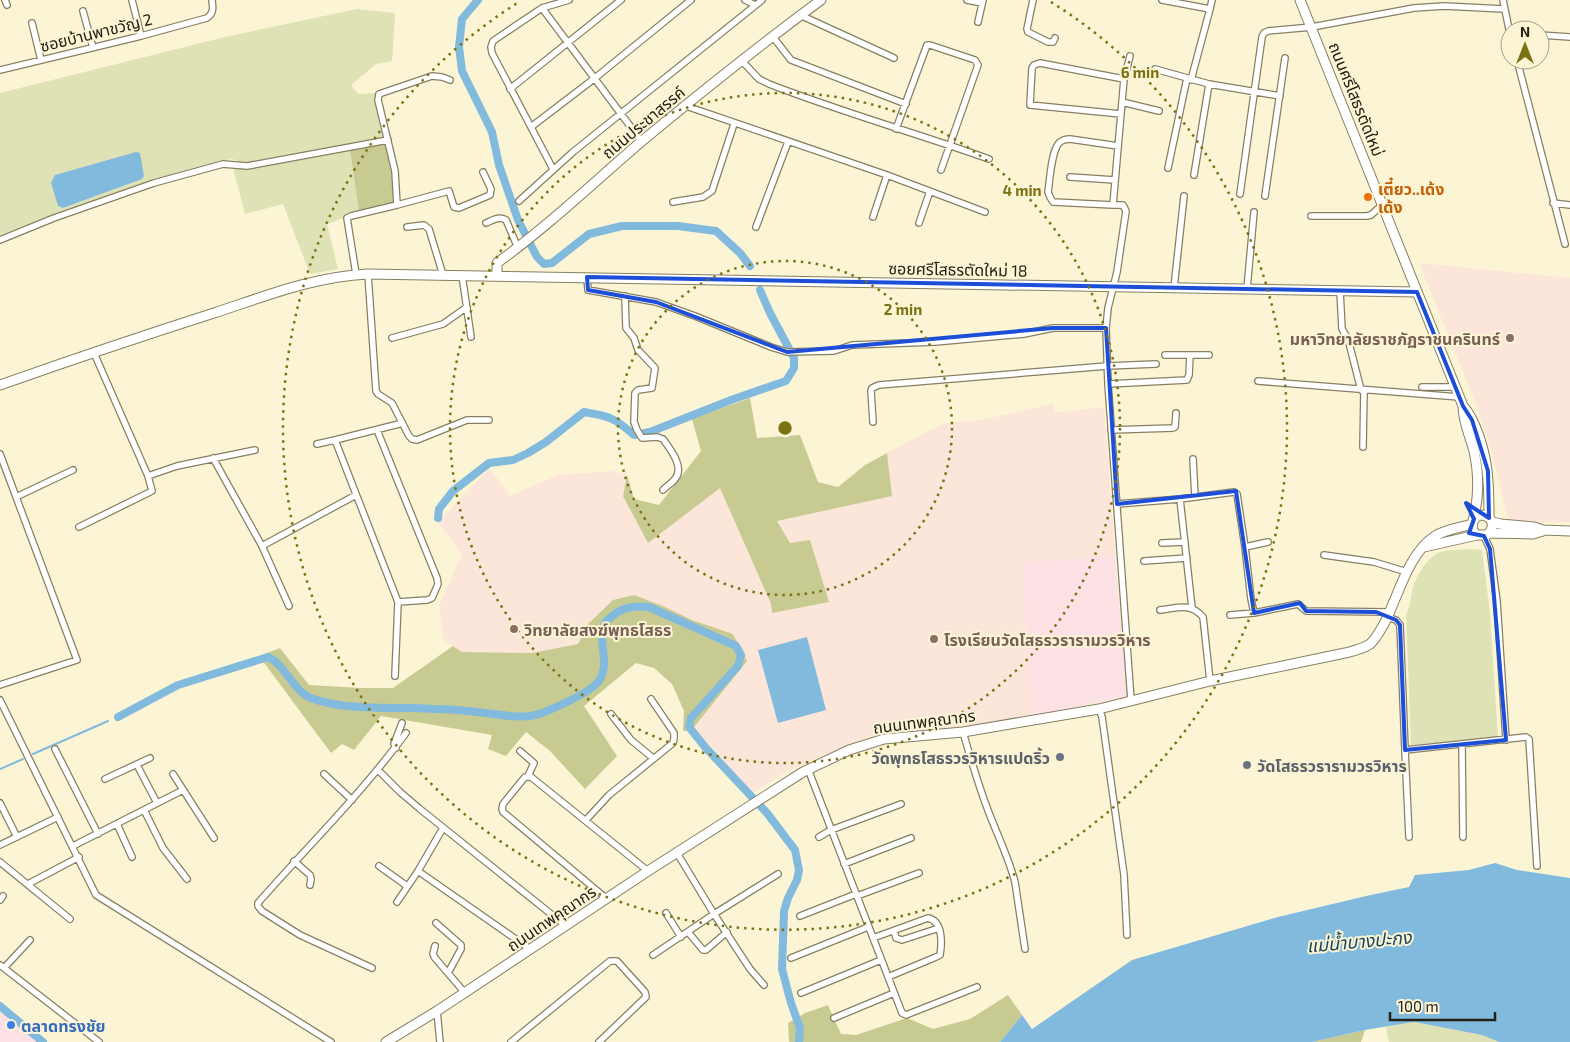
<svg xmlns="http://www.w3.org/2000/svg" width="1570" height="1042" viewBox="0 0 1570 1042" font-family="'Exo 2','Noto Sans Thai',sans-serif">
<style>
.commercial{fill:#fde2e5}
.education{fill:#fce5d9}
.green{fill:#dfe2b4;fill-rule:evenodd}
.forest{fill:#c7cb91}
.water{fill:#82badd}
.lines{fill:none;stroke-linecap:round;stroke-linejoin:round}
.stream{stroke:#82badd;stroke-width:2}
.canal{stroke:#82badd;stroke-width:8}
.street-casing{stroke:#867f63;stroke-width:8}
.secondary-casing{stroke:#867f63;stroke-width:11}
.street{stroke:#fff;stroke-width:5.5}
.secondary{stroke:#fff;stroke-width:9}
.marked{fill:none;stroke:#1d4ed8;stroke-width:4;stroke-linejoin:round}
.ring{fill:none;stroke:#7b7213;stroke-width:2.5;stroke-dasharray:2.5 5}
.food-dot{fill:#e8710a;stroke:#fcf5d5;stroke-width:2}
.education-dot{fill:#8d6e63;stroke:#fcf5d5;stroke-width:2}
.worship-dot{fill:#6b7280;stroke:#fcf5d5;stroke-width:2}
.shop-dot{fill:#3f7fe0;stroke:#fcf5d5;stroke-width:2}
.labels{text-anchor:middle;dominant-baseline:central;stroke-width:4;stroke-linejoin:round;paint-order:stroke}
.street-label{font-size:16px;fill:#232015;stroke:#fcf5d5}
.food-label{font-size:16px;font-weight:bold;fill:#c56008;stroke:#fcf5d5;text-anchor:start}
.education-label{font-size:16px;font-weight:bold;fill:#785e54;stroke:#fcf5d5;text-anchor:start}
.worship-label{font-size:16px;font-weight:bold;fill:#5b616d;stroke:#fcf5d5;text-anchor:end}
.shop-label{font-size:16px;font-weight:bold;fill:#366cbe;stroke:#fcf5d5;text-anchor:start}
.water-label{font-size:18px;font-style:italic;fill:#17455d;stroke:#fcf5d5}
.centre{fill:#7b7213;stroke:#fcf5d5;stroke-width:2.5}
.ring-label{font-size:15px;text-anchor:middle;font-weight:bold;fill:#7b7213;stroke:#fcf5d5;stroke-width:4;stroke-linejoin:round;paint-order:stroke}
</style>
<rect width="100%" height="100%" fill="#fcf5d5"/>
<!-- commercial -->
<path class="commercial" d="M1115,554l12,143 -96,19 -9,-153z
M0,1008l44,34h-44z"/>
<!-- education -->
<path class="education" d="M1419,263l151,15v244l-61,1 -18,-74 -18,-52z
M1053,404l2,9 49,-6 11,147 -93,9 9,153 -73,11 -87,9 -26,10 -57,25 -39,24 -31,-43 -27,-21 56,-70 -14,-27 -41,-14 -29,-14 -75,18 -10,20 -46,9 -70,-1 -18,-12 -5,-34 23,-52 -24,-32 52,-54 20,28 48,-21 55,-4 14,4 -4,21 25,46 72,-54 51,116 1,8 57,-10 -19,-62 -20,4 -13,-24 115,-24 -5,-43 43,-23 17,-7 34,-3z"/>
<!-- green -->
<path class="green" d="M357,9l38,4 -3,48 -16,3 -25,21 7,9 17,-1 9,45 -138,26 -14,-5 -40,9 -139,47 -53,22v-144l225,-56zM142,179l-79,29 -5,-2z
M350,150l9,62 -32,12 11,45 -28,5 -27,-70 -38,10 -12,-46z
M1469,549l13,1 8,63 8,124 -87,8 -5,-131c6,-9 4,-20 8,-30 4,-11 13,-25 24,-31 9,-4 22,-3 31,-4z
M1414,1022l68,13 17,7h-110l-3,-15z"/>
<!-- forest -->
<path class="forest" d="M380,143l6,1c4,17 13,43 7,59l-34,9 -9,-62z
M750,398l7,40 43,-3 18,47 20,5 27,-22 22,-12 5,43 -115,25 13,22 20,-3 19,62 -57,11 -1,-9 -51,-116 -72,55 -25,-47 4,-21 7,24 25,6 42,-54 -9,-32z
M634,595l29,11 29,14 41,14 14,27 -56,70h-8l1,-20 -12,-27 -18,-16 -18,-5 -52,43 33,50 -32,33 -35,-38 -24,-19 -20,24 -18,-7 4,-14 -111,-19 -27,34 -12,-6 -11,9 -72,-97 21,-8 29,37 52,3h32l60,-42 9,6 70,1 46,-9 10,-20 25,-24z
M1008,995l14,20 -22,27h-211l-1,-19 17,-10 23,-8 13,29 15,1 51,-17 26,11 37,-10z
M1365,1030l-4,12h-49z"/>
<!-- water -->
<path class="water" d="M136,152l4,1 4,23 -2,3 -79,29 -5,-2 -7,-23 4,-8z
M807,637l19,73 -48,13 -20,-73z
M1495,863l22,7 53,8v164h-71l-17,-7 -68,-13 -49,8 -53,12h-312l22,-27 10,14 100,-69 146,-43 88,-21 43,-9 6,-12 54,-5z"/>
<g class="lines">
<!-- stream -->
<path class="stream" d="M33,754l75,-33
M0,769l23,-10"/>
<!-- canal -->
<path class="canal" d="M478,0l-16,19 -3,28 3,24 30,61 7,33 19,55 19,37 7,7 8,-1 37,-29 33,-8h56l38,5 24,22 10,13
M438,518l1,-9 14,-18 36,-28 24,-3 15,-7 18,-11 38,-30c25,4 31,6 50,23l16,-3 81,-32 55,-19 8,-13v-10l-24,-45 -10,-23
M118,717l60,-32 90,-28c16,6 25,34 43,41 36,14 87,8 125,11 16,0 33,2 49,4 20,2 38,7 57,0 13,-5 47,-20 56,-31 14,-18 -2,-42 7,-59 2,-4 8,-7 11,-10 11,-7 21,-7 33,-6l87,39 5,9 -3,11 -47,52 -2,9 16,20 62,66 28,37 4,20 -2,10 -9,18 -4,13 -2,58 9,34 9,25 -1,14
M0,1006l43,36"/>
<!-- street casing -->
<g class="street-casing">
<path id="street" d="M5,0l2,5
M132,0l9,36
M745,0l10,5
M967,0l15,3
M1033,0l-6,29 1,3 20,10h5l2,-4
M1162,0l48,9 2,-9
M1503,0l7,34
M542,8l100,134
M83,11l10,37
M800,15l94,43
M978,22l5,-22
M32,23l9,37
M1540,35l30,2
M773,37l18,23 115,44
M1130,56l-6,23 -11,126h10l3,6 -9,61 -9,36 -2,20 2,56 23,316
M1517,60l48,184
M742,61l17,18 10,5c72,28 147,49 220,75
M1155,69l54,15 71,12
M0,70l141,-34 66,-18c7,-5 6,-10 5,-18
M1191,80l19,-71
M510,89l111,-89
M1122,102l37,9
M686,106l201,69 98,37
M1121,114l-91,-9 2,-37 2,-3 6,-2 84,16
M531,127l64,-49 96,-78
M896,129l31,-84h3l45,15 3,5 -37,105
M1168,168l19,-90
M553,169l-61,-116 -1,-6 2,-6 49,-33 27,-8
M1194,175l15,-91
M1070,177l45,3
M1240,194l22,-157 2,-4 4,-2 44,-4 102,-19 30,-2 60,3
M1265,196l20,-138
M519,201l54,-49 189,-152
M673,202l30,-5 9,-6 22,-67
M1553,203l17,2
M397,205l52,-14 5,16 5,1 31,-13 1,-6 -8,-17
M1113,205l-60,-3 -3,-5 -2,-5c2,-12 3,-40 11,-49 3,-3 7,-4 11,-4l48,7
M1311,216h56l4,-1 11,-10
M873,217l14,-42
M486,223c7,-3 13,-7 20,-3l12,28
M919,223l11,-32
M407,227l17,-2 5,4 14,46
M756,227l32,-85
M0,240l54,-22 100,-35 69,-19 24,2 141,-26
M356,274l-9,-56 4,-2 46,-11 -2,-34 -17,-71 1,-6 53,-18 10,1 8,3
M368,274l8,117 2,3 14,9 17,33 3,3 5,1 50,-20h22
M462,275l9,62
M587,277l1,13 68,12 39,14 76,31 16,5 47,-1 18,-6 83,-3 89,-8 29,-6h53
M1174,288l10,-92
M1247,289l7,-77
M1340,291l2,38 6,10 13,51
M625,296l1,32 8,10 4,12 17,18 -3,20 -14,2 -3,3 -1,29 3,8 5,8 15,-1 6,2c7,10 22,28 12,40 -3,4 -8,7 -12,11
M392,338l51,-14 24,-17
M1190,355h19
M1258,381l201,16
M1108,384l79,-4 2,-5 1,-20h-25
M1422,387h34
M873,422l-2,-31 1,-3 7,-3 228,-19 49,-2
M377,430l60,148 1,6 -6,14 -5,2 -29,2
M1111,430l62,-2 2,-1 1,-14
M317,444l18,-4
M1363,447l1,-57
M0,454l77,206 -77,25
M213,458l49,88
M1193,459l2,38
M148,476l29,-10 78,-16
M16,497l57,-27
M1180,499l54,-7 3,2 8,53 23,-5
M1117,504l63,-5 12,109
M79,527l73,-36 -4,-15 -54,-123
M1484,536l6,13 7,52 9,139
M1162,543l23,-1
M1245,547l6,52 3,14 44,-9 8,7 83,1
M1324,555l50,7 33,10
M1144,561l43,-3
M289,606l-27,-60 94,-51
M1160,610c18,-2 30,-8 43,7l7,64
M1230,615l24,-2
M1387,617l9,3 4,5 5,125 121,-13 3,2 8,127
M395,676l3,-74 -63,-162 64,-16
M0,700l96,195 235,147
M1099,709l3,8 22,158 3,60
M611,714l20,26 22,18
M963,732c8,28 16,55 26,81 9,23 20,46 26,69l10,67
M1462,744l1,93
M396,748l-2,-4 8,-21
M55,749l43,85
M1405,750l4,87
M520,751l14,12 -6,13
M137,765l20,38
M808,769l94,244 4,2 71,-28
M378,770l22,22 20,17 146,117
M173,774l41,64
M324,774l28,26
M105,779l45,-21
M0,803l17,34
M144,810l19,38 24,31
M586,820l23,-25 64,-52 1,-5v-5l-23,-34
M117,824l15,33
M819,837l12,-7 70,-26
M0,845l58,-28
M73,846l110,-56
M677,853l37,61 36,55 14,16
M294,861l16,14 1,4 -1,6
M0,862l70,57
M844,864l67,-26
M379,866l28,20
M418,871l112,78
M28,884l51,-27
M857,896l62,-23
M607,899l-104,-87 -1,-3 1,-5 22,-27h6l117,94
M0,900l3,-4
M397,902l21,-31 25,-43
M666,913l15,24
M800,916l56,-22
M436,923l25,22v4l-13,24
M894,931l2,7 6,2 37,-12
M688,932l15,18h3l21,-18
M873,938l55,-20c15,3 14,25 12,37l-4,2 -48,20
M435,946l-2,8 2,4 30,35
M653,955l61,-41 64,-40
M791,958l77,-31
M0,965l99,77
M4,968l26,-28
M372,968l-72,-33 -38,-24 -4,-5v-3c50,-57 104,-110 148,-170
M801,993l80,-33
M437,1011l3,31
M834,1018l60,-25
M511,1042l99,-81h7l28,31 1,5 -47,45"/>
</g>
<!-- secondary casing -->
<g class="secondary-casing">
<path id="secondary" d="M1300,0l163,406c0,16 7,30 11,45 5,23 5,47 -1,70
M497,276v-13c51,-37 97,-81 145,-122 58,-48 118,-96 179,-141
M0,385c71,-25 142,-49 214,-72 52,-17 98,-36 154,-39l1049,18
M1463,406c13,14 22,46 24,65 2,14 2,31 2,47
M1492,522l9,2 33,3 9,3 27,1
M1490,533l43,1 10,-3
M1424,547l53,-12h10c10,-9 5,-21 -9,-20l-5,6 -1,9 5,5
M386,1042l51,-31 211,-140 155,-99 46,-22 35,-11 79,-7 136,-23 111,-28 135,-28c8,-2 18,-4 25,-9 6,-5 11,-15 15,-22 14,-28 23,-68 50,-86 11,-7 25,-8 37,-12"/>
</g>
<!-- street -->
<use href="#street" class="street"/>
<!-- secondary -->
<use href="#secondary" class="secondary"/>
</g>
<!-- marked area -->
<path class="marked" d="M587,277l830,15 46,114 9,14 16,51 1,47 -23,-15 8,16 -5,14 15,3 6,13 16,191 -101,10 -5,-125 -4,-5 -20,-8 -70,-1 -6,-8 -46,10 -18,-122 -119,13 -11,-176h-53l-266,24 -131,-50 -68,-12z"/>
<!-- distance rings -->
<g class="ring">
<circle cx="785" cy="428" r="167"/>
<circle cx="785" cy="428" r="335"/>
<path d="M1051 2A502 502 0 1 1 519 2"/>
</g>
<!-- markers -->
<circle class="food-dot" cx="1368" cy="197" r="5"/>
<g class="education-dot">
<circle cx="1510" cy="338" r="5"/>
<circle cx="514" cy="629" r="5"/>
<circle cx="934" cy="639" r="5"/>
</g>
<g class="worship-dot">
<circle cx="1060" cy="757" r="5"/>
<circle cx="1247" cy="765" r="5"/>
</g>
<circle class="shop-dot" cx="11" cy="1025" r="5"/>
<g class="labels">
<!-- street labels -->
<g class="street-label">
<text transform="translate(96 32) rotate(-14)">ซอยบ้านพาขวัญ 2</text>
<text transform="translate(1357 99) rotate(68)">ถนนศรีโสธรตัดใหม่</text>
<text transform="translate(643 122) rotate(-40)">ถนนประชาสรรค์</text>
<text transform="translate(958 269) rotate(1)">ซอยศรีโสธรตัดใหม่ 18</text>
<text transform="translate(924 721) rotate(-7)">ถนนเทพคุณากร</text>
<text transform="translate(551 918) rotate(-34)">ถนนเทพคุณากร</text>
</g>
<!-- food labels -->
<g class="food-label">
<text x="1378" y="188">เตี๋ยว..เด้ง<tspan x="1378" dy="18">เด้ง</tspan></text>
</g>
<!-- education labels -->
<g class="education-label">
<text x="1500" y="338" text-anchor="end">มหาวิทยาลัยราชภัฏราชนครินทร์</text>
<text x="524" y="629">วิทยาลัยสงฆ์พุทธโสธร</text>
<text x="944" y="639">โรงเรียนวัดโสธรวรารามวรวิหาร</text>
</g>
<!-- worship labels -->
<g class="worship-label">
<text x="1050" y="757">วัดพุทธโสธรวรวิหารแปดริ้ว</text>
<text x="1257" y="765" text-anchor="start">วัดโสธรวรารามวรวิหาร</text>
</g>
<!-- shop labels -->
<g class="shop-label">
<text x="21" y="1025">ตลาดทรงชัย</text>
</g>
<!-- water labels -->
<g class="water-label">
<text transform="translate(1359 941) rotate(-5)">แม่น้ำบางปะกง</text>
</g>
</g>
<circle cx="785" cy="428" r="8" class="centre"/>
<g class="ring-label">
<text x="1140" y="78">6 min</text>
<text x="1022" y="196">4 min</text>
<text x="903" y="315">2 min</text>
</g>
<!-- north arrow -->
<g transform="translate(1525 45)"><circle r="24" fill="#fcf5d5" stroke="#a5a088"/>
<path d="M0-4L9 19L0 12L-9 19Z" fill="#7b7213"/>
<text y="-8" font-size="14" font-weight="bold" text-anchor="middle" fill="#232015">N</text>
</g>
<!-- scale -->
<path d="M1390 1012v8h105v-8" fill="none" stroke="#232015" stroke-width="2.5"/>
<text x="1398" y="1012" font-size="15" fill="#232015" stroke="#fcf5d5" stroke-width="4" paint-order="stroke">100 m</text>
</svg>
